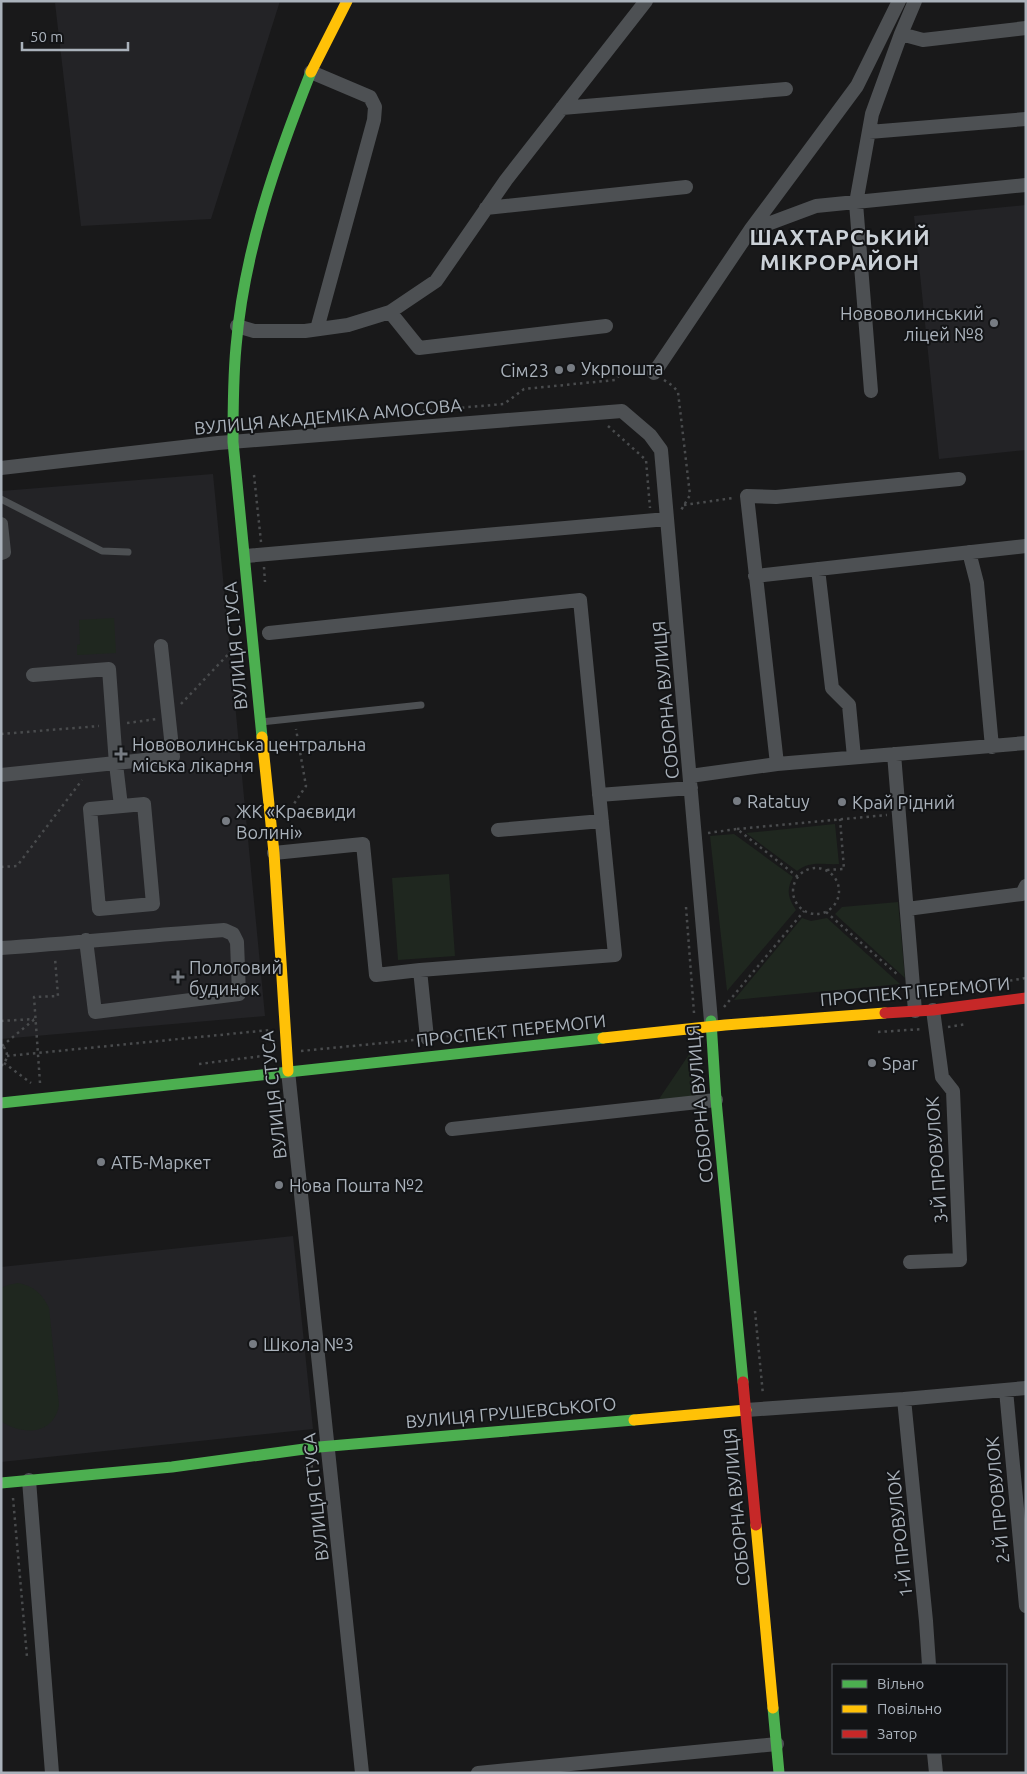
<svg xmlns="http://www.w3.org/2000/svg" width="1027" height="1774" viewBox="0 0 1027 1774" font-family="Ubuntu,sans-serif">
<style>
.built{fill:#232326}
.green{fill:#1f271f}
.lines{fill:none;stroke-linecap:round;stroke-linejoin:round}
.path{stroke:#494b4d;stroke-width:2.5;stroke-dasharray:2.5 4;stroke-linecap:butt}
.lane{stroke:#4d5053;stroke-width:7}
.street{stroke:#4d5053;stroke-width:14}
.fast{stroke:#4caf50;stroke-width:11}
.slow{stroke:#ffc107;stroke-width:11}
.jam{stroke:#c62828;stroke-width:11}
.poi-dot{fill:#777c83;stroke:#131416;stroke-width:2}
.labels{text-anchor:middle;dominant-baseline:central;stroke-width:4;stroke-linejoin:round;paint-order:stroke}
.poi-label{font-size:18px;fill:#aab2bb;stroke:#131416;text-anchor:start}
.street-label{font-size:18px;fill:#aab2bb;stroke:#131416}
.district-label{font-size:22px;font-weight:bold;letter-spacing:1px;fill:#cbd1d7;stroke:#131416}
</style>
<rect width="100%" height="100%" fill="#19191a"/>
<!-- built -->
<path class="built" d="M69,1h211l-69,218 -130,7 -26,-223z
M1026,205v245l-87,9 -25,-243z
M213,474l52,542 -264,23v-548z
M293,1236l20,193 -312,33v-195z"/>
<!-- green -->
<path class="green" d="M114,618l2,35 -39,2v-10l3,-1 -1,-24z
M835,824l4,40c-16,1 -28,-4 -42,7l-51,-38z
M734,834l59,43c-7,13 -5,21 3,33l-69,81 -17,-155z
M449,874l6,82 -57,4 -6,-82z
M898,902l7,76 -70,-64 7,-7z
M802,918l9,3 16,-3 73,66 -166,16z
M694,1047l4,53 -43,5z
M18,1283c15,3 24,10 31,25l10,97c-5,30 -37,31 -58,16v-133l7,-3z"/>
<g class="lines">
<!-- path -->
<path class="path" d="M664,380l9,6 5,6 12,103 -10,17
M423,411l81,-7 20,-15 91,-9 10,-11 17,-1
M608,426l38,34 4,48
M254,475l7,67
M684,505l49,-7
M264,567l1,15
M181,704l56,-59
M127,723l30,-4
M1,734l98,-8
M287,814l19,-28 -10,-57
M737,829l150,-14
M708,833l29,-4 61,48
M1,867l16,-1 65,-86
M793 891a23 23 0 1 1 46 0a23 23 0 1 1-46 0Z
M827,870l17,-1 -4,-50
M686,907l8,106
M826,912l72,63
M965,988l61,-10
M724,1007l80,-96
M1,1021l33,-2
M948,1027l19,-3
M878,1032l45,-3
M440,1037l59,-6
M2,1046l34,-28
M301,1051l113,-11
M7,1056l263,-26
M4,1063l27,20
M199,1064l71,-9
M1,1066c7,-6 8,-13 2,-20
M40,1083l-6,-86 24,-1 -3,-38
M755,1311l8,84
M304,1467l12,-1
M13,1498l14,159"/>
<!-- lane -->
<path class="lane" d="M1,499l101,52 26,1
M261,722l160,-17"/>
<!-- street -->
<path class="street" d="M901,34l22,6 103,-12
M311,72l59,25 5,10 -1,13 -57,209
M562,108l224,-19
M869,132l157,-13
M486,208l200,-21
M751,229l14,-4 51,-19 210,-21
M390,312l29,36 187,-22
M237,326l17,5h51l43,-6 42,-13 46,-31 70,-101 140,-179
M654,373l97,-144 106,-143 42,-85
M871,391l-15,-188 16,-89 29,-80 14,-33
M1,468l217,-25 404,-32 28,24 11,15 50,571
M1,524l3,28 -3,1
M969,552l8,31 15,164
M246,556l421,-37
M818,569l14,119 17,17 5,52
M755,576l271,-30
M269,633l311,-33 35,355 -195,15 7,68
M33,675l76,-6 7,95 5,42
M894,754l21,257
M777,764l249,-21
M1,775l172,-18 -12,-111
M690,776l87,-12 -30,-268 29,1 183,-18
M599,795l92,-7
M144,804l9,100 -54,5 -9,-100z
M498,830l104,-9
M274,853l89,-9 13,131 44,-5
M907,909l115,-15 4,-8
M1,948c75,-5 149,-13 223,-18l9,4 4,8 2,52 -144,18 -9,-72
M288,1071l74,702
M452,1129l264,-29
M910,1262l50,-2 -7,-169 -11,-14 -9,-67
M1006,1390l20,216
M904,1399l22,222 3,44
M746,1410l158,-11 122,-11
M29,1480l23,293
M934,1753l2,20
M478,1773l299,-29"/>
<!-- fast -->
<path class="fast" d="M262,737l-29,-295c0,-32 0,-63 3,-95 8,-96 40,-187 75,-275
M711,1021l5,79 27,282
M1,1103l602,-65
M1,1483l171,-16 147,-20 315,-27
M773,1708l6,65"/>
<!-- slow -->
<path class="slow" d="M311,72l36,-71
M262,737l12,116 14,218
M603,1038l122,-13 160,-12
M634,1420l112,-10
M756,1525l17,183"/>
<!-- jam -->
<path class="jam" d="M885,1013l48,-3 93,-12
M743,1382l13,143"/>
</g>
<!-- markers -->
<g class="poi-dot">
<circle cx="994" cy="323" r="5"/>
<circle cx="571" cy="368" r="5"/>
<circle cx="559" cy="370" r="5"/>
<path d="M118.5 746.5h5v5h5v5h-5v5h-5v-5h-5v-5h5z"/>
<circle cx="737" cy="801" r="5"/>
<circle cx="842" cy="802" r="5"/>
<circle cx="226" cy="821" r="5"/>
<path d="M175.5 969.5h5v5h5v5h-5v5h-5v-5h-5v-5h5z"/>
<circle cx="872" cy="1063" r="5"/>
<circle cx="101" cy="1162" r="5"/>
<circle cx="279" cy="1185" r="5"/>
<circle cx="253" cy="1344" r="5"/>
</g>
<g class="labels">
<!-- poi labels -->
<g class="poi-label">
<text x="984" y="313" text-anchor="end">Нововолинський<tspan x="984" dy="21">ліцей №8</tspan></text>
<text x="581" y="368">Укрпошта</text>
<text x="549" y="370" text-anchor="end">Сім23</text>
<text x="132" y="744">Нововолинська центральна<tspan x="132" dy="21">міська лікарня</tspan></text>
<text x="747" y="801">Ratatuy</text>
<text x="852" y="802">Край Рідний</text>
<text x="236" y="811">ЖК «Краєвиди<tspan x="236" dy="21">Волині»</tspan></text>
<text x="189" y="967">Пологовий<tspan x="189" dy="21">будинок</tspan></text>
<text x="882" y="1063">Spar</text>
<text x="111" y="1162">АТБ-Маркет</text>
<text x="289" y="1185">Нова Пошта №2</text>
<text x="263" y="1344">Школа №3</text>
</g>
<!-- street labels -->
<g class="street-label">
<text transform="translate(328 416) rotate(-5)">ВУЛИЦЯ АКАДЕМІКА АМОСОВА</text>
<text transform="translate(235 646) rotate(-95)">ВУЛИЦЯ СТУСА</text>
<text transform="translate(665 700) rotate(-95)">СОБОРНА ВУЛИЦЯ</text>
<text transform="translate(915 991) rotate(-5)">ПРОСПЕКТ ПЕРЕМОГИ</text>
<text transform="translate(511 1030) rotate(-6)">ПРОСПЕКТ ПЕРЕМОГИ</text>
<text transform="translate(273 1095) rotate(-96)">ВУЛИЦЯ СТУСА</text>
<text transform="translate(699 1104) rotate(-95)">СОБОРНА ВУЛИЦЯ</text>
<text transform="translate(936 1160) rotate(-94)">3-Й ПРОВУЛОК</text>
<text transform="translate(511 1412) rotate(-5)">ВУЛИЦЯ ГРУШЕВСЬКОГО</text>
<text transform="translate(315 1497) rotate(-96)">ВУЛИЦЯ СТУСА</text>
<text transform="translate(997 1500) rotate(-95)">2-Й ПРОВУЛОК</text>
<text transform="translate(736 1507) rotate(-95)">СОБОРНА ВУЛИЦЯ</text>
<text transform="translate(899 1534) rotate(-96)">1-Й ПРОВУЛОК</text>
</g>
<!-- district labels -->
<g class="district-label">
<text x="840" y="236">ШАХТАРСЬКИЙ<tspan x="840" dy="25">МІКРОРАЙОН</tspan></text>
</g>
</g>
<!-- border -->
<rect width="1027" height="1774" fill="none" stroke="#aab2bb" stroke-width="5"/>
<!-- legend -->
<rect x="832" y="1664" width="175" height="90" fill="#131416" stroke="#4f5358"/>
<rect x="842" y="1680" width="25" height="8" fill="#4caf50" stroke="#4f5358"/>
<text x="877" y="1689" font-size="15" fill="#aab2bb">Вільно</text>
<rect x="842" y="1705" width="25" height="8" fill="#ffc107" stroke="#4f5358"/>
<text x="877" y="1714" font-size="15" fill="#aab2bb">Повільно</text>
<rect x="842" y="1730" width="25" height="8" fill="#c62828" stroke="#4f5358"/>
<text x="877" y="1739" font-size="15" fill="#aab2bb">Затор</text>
<!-- scale -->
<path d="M22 42v8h106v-8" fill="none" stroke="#aab2bb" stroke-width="2.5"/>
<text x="30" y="42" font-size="15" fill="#aab2bb" stroke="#131416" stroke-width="4" paint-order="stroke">50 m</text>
</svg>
